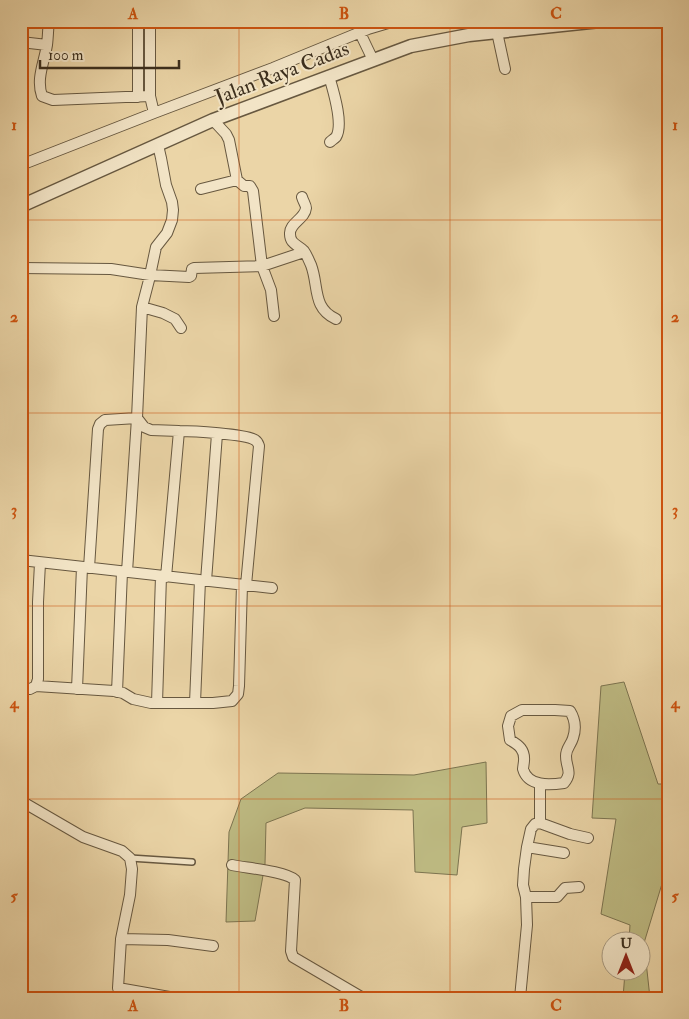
<svg xmlns="http://www.w3.org/2000/svg" width="689" height="1019" viewBox="0 0 689 1019" font-family="'IM FELL Double Pica',serif">
<style>
.green{fill:#bebb83;stroke:#7c7450}
.lines{fill:none;stroke-linecap:round;stroke-linejoin:round}
.service-casing{stroke:#675840;stroke-width:8}
.minor-casing{stroke:#675840;stroke-width:12}
.tertiary-casing{stroke:#675840;stroke-width:15}
.service{stroke:#f2e4c6;stroke-width:5}
.minor{stroke:#f2e4c6;stroke-width:10}
.tertiary{stroke:#f2e4c6;stroke-width:12}
.grid{fill:none;stroke:#ce530f;stroke-width:1;stroke-opacity:0.55}
.labels{text-anchor:middle;dominant-baseline:central;stroke-width:4;stroke-linejoin:round;paint-order:stroke}
.street-label{font-size:21px;fill:#3b2e1d;stroke:#f2e4c6}
.neatline{fill:none;stroke:#ce530f;stroke-width:2}
.grid-label{font-size:16px;text-anchor:middle;font-weight:bold;fill:#ce530f}
</style>
<rect width="100%" height="100%" fill="#ebd5a7"/>
<filter id="stains"><feTurbulence type="fractalNoise" baseFrequency=".004" numOctaves="4"/><feColorMatrix values="0 0 0 0 .2 0 0 0 0 .09 0 0 0 0 .02 0 0 0 .5 -.17"/></filter>
<radialGradient id="worn" r=".72"><stop offset=".6" stop-color="#630" stop-opacity="0"/><stop offset="1" stop-color="#630" stop-opacity=".3"/></radialGradient>
<!-- green -->
<path class="green" d="M624,682l34,102h10v80l-24,79 6,55h-27l2,-26h17v-30l-13,-1 1,-16 -29,-11 15,-95 -24,-1 9,-132z
M486,762l1,61 -25,4 -5,48 -42,-3 -2,-62 -108,-2 -39,15 -1,41 -10,57 -29,1 3,-90 12,-33 37,-26 136,2z"/>
<g class="lines">
<!-- service casing -->
<g class="service-casing">
<path id="service" d="M130,858l62,4"/>
</g>
<!-- minor casing -->
<g class="minor-casing">
<path id="minor" d="M49,21c-1,8 -1,16 -2,24 -3,18 -11,34 -5,51l11,4 97,-4
M359,32l3,5 11,23
M497,32l8,37
M21,42l26,3
M329,76c4,14 15,48 7,61 -2,2 -4,3 -6,5
M138,97v-76
M154,113l119,-45 95,-39 27,-8
M213,120l13,14 3,6 8,40 7,6h6l3,5 9,75 9,24 3,26
M21,165l133,-52 -4,-17v-75
M201,189l36,-9
M302,197c1,4 4,8 4,11 -1,11 -17,15 -16,26 0,10 8,11 14,17 3,4 5,10 7,14 8,21 1,43 25,54
M21,268l90,1 39,6 39,2 2,-1 1,-7 2,-1 68,-2 42,-14
M142,307l21,6 12,6 6,9
M137,418l7,9 7,3 28,1
M21,560l251,28
M89,568l9,-139 2,-5 5,-4 32,-2
M127,572l10,-154 5,-111 7,-27 7,-33 11,-14 5,-13 1,-10 -1,-8 -6,-17 -5,-27 -3,-13
M166,577l13,-146c13,0 67,3 76,9 3,2 3,3 4,6l-13,139
M206,581l11,-147
M36,686l78,5 9,2 10,6 18,4h62l19,-2 6,-7 1,-8 3,-101
M21,689h9l6,-3 2,-7v-77l2,-39
M77,689l5,-122
M117,692l5,-120
M157,703l4,-127
M195,703l5,-123
M522,710h33l15,1c5,8 6,18 3,27 -2,7 -7,10 -7,18 0,12 7,16 -2,27 -14,2 -36,4 -41,-14 0,-1 1,-7 1,-8 1,-11 -5,-16 -14,-21l-2,-14 3,-10z
M540,784v39
M21,801l62,36 39,14 8,7 2,11 -2,26 -9,44 -3,49 57,10
M527,847l37,6
M232,865c14,3 53,6 63,15l-4,71 2,6 70,41
M526,897h31l8,-9 14,-1
M121,939l47,1 45,6
M520,998l7,-73 -1,-28 -3,-12 1,-16 3,-22 4,-18 4,-5 5,-1 30,11 18,4"/>
</g>
<!-- tertiary casing -->
<g class="tertiary-casing">
<path id="tertiary" d="M21,206l192,-86 198,-74 58,-11 131,-14"/>
</g>
<!-- service -->
<use href="#service" class="service"/>
<!-- minor -->
<use href="#minor" class="minor"/>
<!-- tertiary -->
<use href="#tertiary" class="tertiary"/>
</g>
<!-- grid -->
<path class="grid" d="M239,21v977M450,21v977M21,220h647M21,413h647M21,606h647M21,799h647"/>
<g class="labels">
<!-- street labels -->
<g class="street-label">
<text transform="translate(282 73) rotate(-21)">Jalan Raya Cadas</text>
</g>
</g>
<!-- margin -->
<rect width="689" height="1019" fill="none" stroke="#ebd5a7" stroke-width="55"/>
<!-- north arrow -->
<g transform="translate(626 956)"><circle r="24" fill="#f2e4c6" stroke="#a99b82"/>
<path d="M0-4L9 19L0 12L-9 19Z" fill="#8f2418"/>
<text y="-8" font-size="14" font-weight="bold" text-anchor="middle" fill="#3b2e1d">U</text>
</g>
<!-- scale -->
<path d="M40 60v8h139v-8" fill="none" stroke="#3b2e1d" stroke-width="2.5"/>
<text x="48" y="60" font-size="15" fill="#3b2e1d" stroke="#f2e4c6" stroke-width="4" paint-order="stroke">100 m</text>
<rect x="28" y="28" width="634" height="964" class="neatline"/>
<g class="grid-label">
<text x="133" y="19">A</text>
<text x="344" y="19">B</text>
<text x="556" y="19">C</text>
<text x="14" y="130">1</text>
<text x="675" y="130">1</text>
<text x="14" y="322">2</text>
<text x="675" y="322">2</text>
<text x="14" y="515">3</text>
<text x="675" y="515">3</text>
<text x="14" y="708">4</text>
<text x="675" y="708">4</text>
<text x="14" y="901">5</text>
<text x="675" y="901">5</text>
<text x="133" y="1011">A</text>
<text x="344" y="1011">B</text>
<text x="556" y="1011">C</text>
</g>
<rect width="100%" height="100%" filter="url(#stains)"/>
<rect width="100%" height="100%" fill="url(#worn)"/>
</svg>
